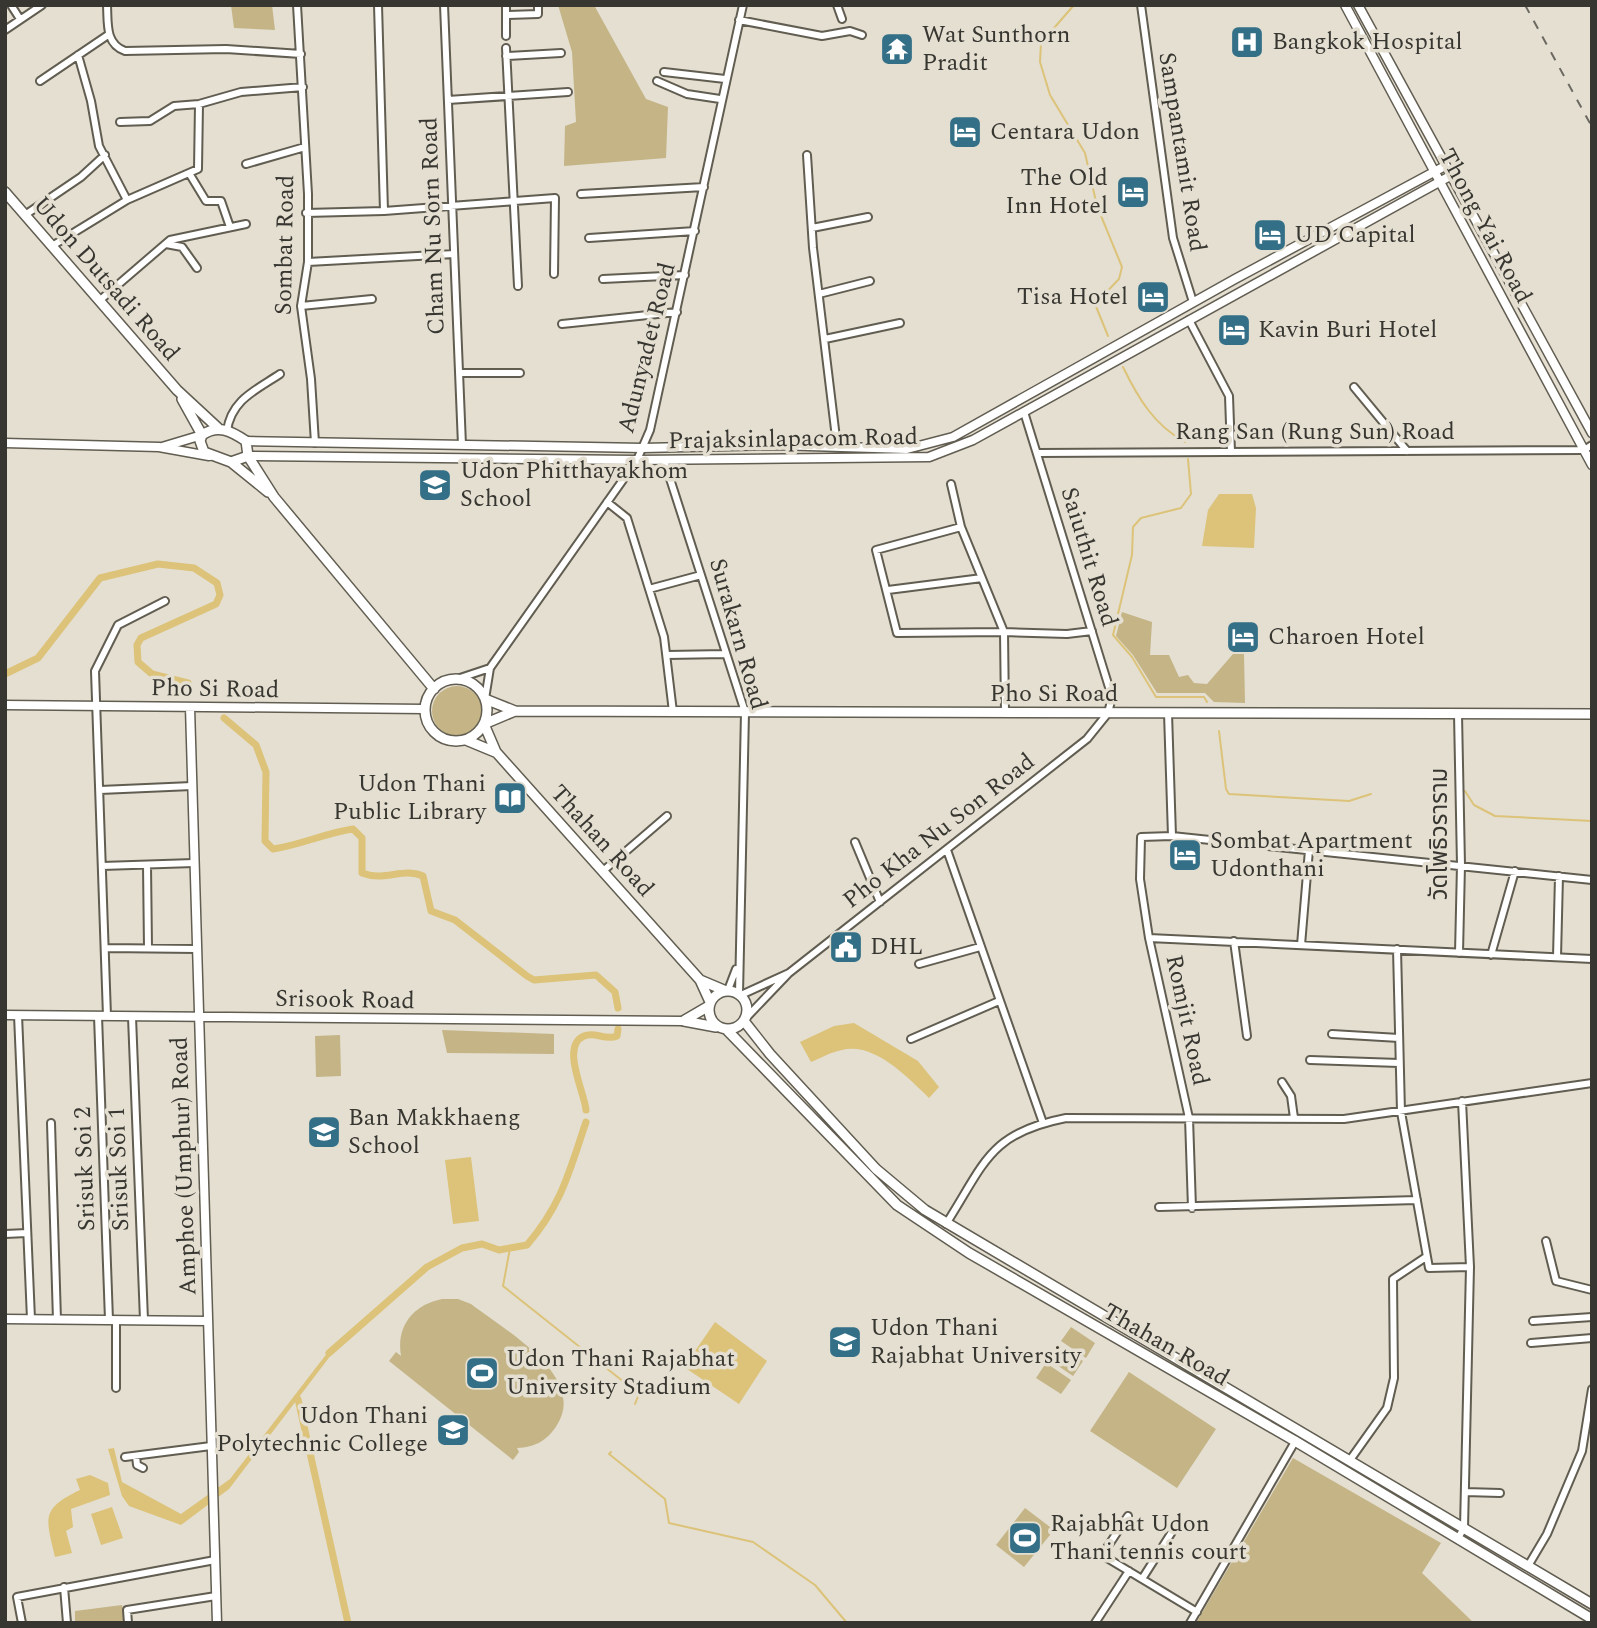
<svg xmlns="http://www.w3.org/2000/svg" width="1597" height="1628" viewBox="0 0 1597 1628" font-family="Spectral,'Noto Sans Thai',serif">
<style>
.green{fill:#c4b486}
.water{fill:#dcc379}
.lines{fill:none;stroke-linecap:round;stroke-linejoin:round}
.stream{stroke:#dcc379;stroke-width:2}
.canal{stroke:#dcc379;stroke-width:7}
.street-casing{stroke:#615d51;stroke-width:10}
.secondary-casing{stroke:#615d51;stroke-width:11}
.primary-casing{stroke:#615d51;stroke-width:12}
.street{stroke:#fff;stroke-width:6}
.secondary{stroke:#fff;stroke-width:8}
.primary{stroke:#fff;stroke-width:9}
.rail{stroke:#6c6961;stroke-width:2;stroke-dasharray:9 9;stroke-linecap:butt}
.labels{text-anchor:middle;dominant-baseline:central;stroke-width:7;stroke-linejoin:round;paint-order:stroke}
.poi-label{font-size:24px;fill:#383631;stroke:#e4dfd1;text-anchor:start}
.street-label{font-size:24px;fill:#383631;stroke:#e4dfd1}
</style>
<rect width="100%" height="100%" fill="#e4dfd1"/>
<!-- green -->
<path class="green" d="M231,5h41l3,25 -41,-2z
M558,5h36l52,94 22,8 -2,51 -102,8 1,-40 11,-4 -4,-70z
M1122,612l30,10 -2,33h19l10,22 9,-2 6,8 13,1 26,-30h11l1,49 -31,-1 -9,-9h-48l-24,-38 -17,-19z
M432 711a25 25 0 1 1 50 0a25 25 0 1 1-50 0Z
M442,1030l112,4v20l-107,-1z
M340,1035l1,41 -25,1 -1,-41z
M442,1299h16l13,5c32,25 117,72 86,121 -10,16 -22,22 -40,23l2,4 -6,8 -124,-99 7,-9 5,4c-5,-30 12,-51 41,-57z
M1071,1327l24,16 -9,15 -25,-17z
M1058,1345l25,16 -10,15 -25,-17z
M1046,1363l25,17 -10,14 -25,-16z
M1129,1372l87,57 -39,59 -87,-57z
M1293,1458l148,85 -19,30 52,50h20h-298z
M1025,1508l29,22 -30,37 -28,-22z
M122,1605l2,18h-49v-12z"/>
<!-- water -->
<path class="water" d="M1219,494h33l4,14 -2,40 -52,-2 6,-36z
M854,1023l64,38 21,26 -10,11c-21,-20 -54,-56 -87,-48 -11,2 -21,8 -31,12l-11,-20 34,-16z
M471,1157l8,64 -26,3 -8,-64z
M715,1322l52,39 -28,43 -55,-37z
M328,1352l3,3 -102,134 -48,36 -52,-19 -7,-10 -14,-47 6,-1 8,34 59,32 49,-35z
M90,1475l18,8 2,12 -39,14 2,18 -7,4 6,22 -17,4c-9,-39 -15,-48 25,-67l-4,-11z
M112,1507l11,31 -22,7 -10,-31z"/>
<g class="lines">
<!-- stream -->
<path class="stream" d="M1074,5l-33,38 -1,19 10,33 35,58 12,53 25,61 -3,12 -24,25 13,32
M1123,367c15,31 31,58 62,75
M1188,459l3,35 -10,14 -40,10 -8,9 -1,28 -19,80 19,22 24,40h48l3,5
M1219,731l7,58 3,5 120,7 22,-7
M1465,791l9,14 21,11 97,5
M510,1248l-7,38 136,108 -4,10
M611,1452l-2,2 56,45 4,24 84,19 62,43 32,38"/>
<!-- canal -->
<path class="canal" d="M5,674l33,-16 62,-80 58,-14 36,4 23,15 3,12 -4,9 -75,34 -4,7 1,17 14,12 36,9
M224,718l32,27 10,27 -1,69 8,8c28,-4 52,-16 80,-20l9,9v35c23,9 40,-6 61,3l8,35 24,9 72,56 7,4 62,-5 19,17 3,16
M586,1110c-1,-17 -26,-64 -2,-74 11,-5 21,5 33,0l1,-7
M329,1353l98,-86 35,-19 20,-4 17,6 28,-5c35,-41 42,-73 59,-123
M298,1399l50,224"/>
<!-- street casing -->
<g class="street-casing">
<path id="street" d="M11,5l9,14
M107,5c1,18 -2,39 18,46l101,-2 75,5
M297,5l11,189v68l-7,44 10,73 4,64
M378,5l6,206
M444,5l18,440
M506,5v31
M837,5l5,14
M1141,5l32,233 20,64
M506,15l32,-1v-9
M739,20l83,16 28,-5 12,4
M5,30l37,-25
M506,48l12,238
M78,55l13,46 8,45 28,54
M506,56l55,-3
M664,72l61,7
M40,81l68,-46
M657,81l30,13 33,5
M448,100l120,-8
M120,122l30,-1 24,-15 25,-2 42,-12 62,-5
M807,155l6,93 24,198
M246,164l59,-17
M189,173l17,28h15l9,26
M581,194l123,-7
M306,213l78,-2 171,-13 -1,76
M25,215l56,-38 24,-22
M812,228l56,-11
M589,238l106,-7
M166,244l16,3 15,21
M52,246l75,-46 71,-31 1,-65
M308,262l146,-8
M603,279l82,-4
M819,294l51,-13
M99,301l71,-61 76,-16
M301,306l71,-7
M1189,320l40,76 2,56
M562,324l115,-12
M825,339l75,-16
M459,373h61
M1354,387l53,64
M227,431c4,-31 29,-41 53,-57
M1037,453l547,-3 8,-5
M664,460l81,252 -6,282
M951,484l10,43 -85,23 21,83 107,-1 63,2 25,-3
M607,502l20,16 37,119 9,75
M961,527l43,105 1,81
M649,589l52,-14
M888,590l94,-12
M667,655l59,-1
M457,679l33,-11
M485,699l5,-31 147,-208 13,-30 93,-425
M1168,713l4,123
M1458,714l3,151 -2,88
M100,790l92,-4
M855,842l25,60
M947,850l96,273
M147,865l1,83
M102,866l92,-3
M603,871l64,-55
M1149,938l443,21
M1234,941l13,95
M1301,945l8,-95
M105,948l92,1
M1397,949l4,163 28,156 41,-1
M1491,955l24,-84
M1557,957l2,-81
M919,964l61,-17
M728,990l8,-21
M741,995l48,-22 298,-234 21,-26 4,-16 -88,-285
M18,1015l13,304
M98,1016l11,304
M107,1016l-12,-345 23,-46 47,-24
M132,1017l12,303
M745,1019l43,-45
M1332,1034l67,4
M911,1039l88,-38
M1310,1060l89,3
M1282,1082l9,14 3,22
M51,1123l6,197
M1159,1207l258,-7
M1192,1208l-3,-90 -40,-180 -9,-59 1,-42 31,-1 420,44
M946,1224c39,-61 43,-91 120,-106l278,1 248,-36
M5,1234l22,-1
M1546,1241l10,40 36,9
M116,1320v68
M1533,1321l59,-4
M1531,1343l61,-5
M136,1456l1,9 6,3
M125,1457l86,-11
M1350,1460l37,-52 7,-30 -1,-99 33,-22
M1465,1492l35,1
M1128,1516l-26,39 95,57
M1458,1538l6,-10 6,-261 -8,-166
M1528,1566l19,-32 35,-83 10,-62
M1142,1579l35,-55
M64,1587l3,36
M22,1623l-5,-26 198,-37
M128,1623l-1,-13 89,-14
M1095,1623l34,-52
M1190,1623l106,-183"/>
</g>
<!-- secondary casing -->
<g class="secondary-casing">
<path id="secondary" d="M1345,5l247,460
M1358,5l234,428
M246,441l397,7 133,-3 131,4 46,-12 282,-158 210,-113
M5,443l154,4 50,9
M162,447l40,-12
M248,456l389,4 292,-3 44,-17 477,-264
M5,705l420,4
M190,707l27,916
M5,1015l679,6
M5,1319l203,2"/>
</g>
<!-- primary casing -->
<g class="primary-casing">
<path id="primary" d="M5,192l172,198 41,38
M182,399l20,36 -2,6 4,11 27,10 17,-6
M202,435c16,-11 29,-4 44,6l2,15
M248,456l26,41 160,192
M231,462l37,30
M425 710a31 31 0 1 1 62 0a31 31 0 1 1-62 0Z
M485,699l30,12 1077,3
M515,711l-31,13 12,28 204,228 10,22
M466,740l29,12
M700,980l26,11
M709 1010a19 19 0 1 1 38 0a19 19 0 1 1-38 0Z
M685,1020l24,-14
M684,1021l32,6
M744,1021l26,33 106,115 49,41 667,394
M726,1029l171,176 72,48 326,188 297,178"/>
</g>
<!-- street -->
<use href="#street" class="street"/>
<!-- secondary -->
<use href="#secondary" class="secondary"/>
<!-- primary -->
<use href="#primary" class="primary"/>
<!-- rail -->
<path class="rail" d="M1525,5l67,122"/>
</g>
<!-- icons -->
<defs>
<g id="hospital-square" transform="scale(1.75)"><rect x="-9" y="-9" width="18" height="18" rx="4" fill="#336f86" stroke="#e4dfd1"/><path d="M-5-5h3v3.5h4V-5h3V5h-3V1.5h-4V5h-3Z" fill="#fff"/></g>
<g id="temple-square" transform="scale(1.75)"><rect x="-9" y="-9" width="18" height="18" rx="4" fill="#336f86" stroke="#e4dfd1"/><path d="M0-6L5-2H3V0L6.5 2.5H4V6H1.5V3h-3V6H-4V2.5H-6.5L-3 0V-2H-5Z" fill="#fff"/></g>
<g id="hotel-square" transform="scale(1.75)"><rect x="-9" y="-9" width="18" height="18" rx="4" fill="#336f86" stroke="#e4dfd1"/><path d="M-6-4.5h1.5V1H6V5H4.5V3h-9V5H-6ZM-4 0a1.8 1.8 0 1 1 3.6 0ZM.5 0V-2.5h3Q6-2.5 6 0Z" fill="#fff"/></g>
<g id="school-square" transform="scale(1.75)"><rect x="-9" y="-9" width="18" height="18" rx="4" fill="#336f86" stroke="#e4dfd1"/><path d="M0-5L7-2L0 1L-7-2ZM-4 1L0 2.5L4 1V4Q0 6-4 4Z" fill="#fff"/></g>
<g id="library-square" transform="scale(1.75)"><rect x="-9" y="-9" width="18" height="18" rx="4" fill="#336f86" stroke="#e4dfd1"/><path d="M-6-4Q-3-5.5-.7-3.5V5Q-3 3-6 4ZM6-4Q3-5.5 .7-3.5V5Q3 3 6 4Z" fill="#fff"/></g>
<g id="civic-square" transform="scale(1.75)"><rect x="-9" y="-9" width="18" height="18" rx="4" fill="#336f86" stroke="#e4dfd1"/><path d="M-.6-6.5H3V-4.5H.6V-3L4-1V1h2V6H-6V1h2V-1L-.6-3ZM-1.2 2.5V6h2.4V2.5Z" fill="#fff"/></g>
<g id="university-square" transform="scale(1.75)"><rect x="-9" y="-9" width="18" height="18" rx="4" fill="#336f86" stroke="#e4dfd1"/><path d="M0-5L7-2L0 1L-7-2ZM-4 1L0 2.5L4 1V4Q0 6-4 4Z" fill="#fff"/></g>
<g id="stadium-square" transform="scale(1.75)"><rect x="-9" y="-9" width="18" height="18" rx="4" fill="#336f86" stroke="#e4dfd1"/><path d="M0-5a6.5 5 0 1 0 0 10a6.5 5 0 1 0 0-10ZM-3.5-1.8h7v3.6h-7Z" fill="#fff"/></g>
</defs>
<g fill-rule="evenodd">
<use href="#hospital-square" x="1247" y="42"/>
<use href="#temple-square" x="897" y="49"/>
<use href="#hotel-square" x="965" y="132"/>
<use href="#hotel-square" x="1133" y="192"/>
<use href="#hotel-square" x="1270" y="235"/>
<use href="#hotel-square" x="1153" y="297"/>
<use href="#hotel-square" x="1234" y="330"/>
<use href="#school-square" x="435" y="485"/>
<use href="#hotel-square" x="1243" y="637"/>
<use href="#library-square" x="510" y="798"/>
<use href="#hotel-square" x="1185" y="855"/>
<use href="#civic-square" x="846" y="947"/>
<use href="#school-square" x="324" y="1132"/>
<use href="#university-square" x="845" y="1342"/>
<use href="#stadium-square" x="482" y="1373"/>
<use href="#university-square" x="453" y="1430"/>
<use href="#stadium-square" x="1025" y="1538"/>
</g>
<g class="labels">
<!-- poi labels -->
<g class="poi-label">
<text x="922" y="35">Wat Sunthorn<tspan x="922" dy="28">Pradit</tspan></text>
<text x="1272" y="42">Bangkok Hospital</text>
<text x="990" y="132">Centara Udon</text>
<text x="1108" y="178" text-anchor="end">The Old<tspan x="1108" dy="28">Inn Hotel</tspan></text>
<text x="1294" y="235">UD Capital</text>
<text x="1128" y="297" text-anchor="end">Tisa Hotel</text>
<text x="1258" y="330">Kavin Buri Hotel</text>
<text x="460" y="471">Udon Phitthayakhom<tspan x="460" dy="28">School</tspan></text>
<text x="1268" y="637">Charoen Hotel</text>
<text x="486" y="784" text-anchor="end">Udon Thani<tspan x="486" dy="28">Public Library</tspan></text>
<text x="1210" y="841">Sombat Apartment<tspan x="1210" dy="28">Udonthani</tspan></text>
<text x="870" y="947">DHL</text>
<text x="348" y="1118">Ban Makkhaeng<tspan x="348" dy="28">School</tspan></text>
<text x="870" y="1328">Udon Thani<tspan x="870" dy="28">Rajabhat University</tspan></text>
<text x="506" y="1359">Udon Thani Rajabhat<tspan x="506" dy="28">University Stadium</tspan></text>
<text x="428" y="1416" text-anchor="end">Udon Thani<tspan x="428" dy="28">Polytechnic College</tspan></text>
<text x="1050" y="1524">Rajabhat Udon<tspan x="1050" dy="28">Thani tennis court</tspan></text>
</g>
<!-- street labels -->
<g class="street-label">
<text transform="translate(1182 152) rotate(81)">Sampantamit Road</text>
<text transform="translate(433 226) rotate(-92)">Cham Nu Sorn Road</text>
<text transform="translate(1485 226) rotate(62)">Thong Yai Road</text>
<text transform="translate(285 245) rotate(-89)">Sombat Road</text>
<text transform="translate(106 279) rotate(49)">Udon Dutsadi Road</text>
<text transform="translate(647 348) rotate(-76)">Adunyadet Road</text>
<text x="1315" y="432">Rang San (Rung Sun) Road</text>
<text transform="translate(793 439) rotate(-1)">Prajaksinlapacom Road</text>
<text transform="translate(1089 557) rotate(73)">Saiuthit Road</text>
<text transform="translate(738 634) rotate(74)">Surakarn Road</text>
<text transform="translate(215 689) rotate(1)">Pho Si Road</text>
<text x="1054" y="694">Pho Si Road</text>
<text transform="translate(939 831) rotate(-38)">Pho Kha Nu Son Road</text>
<text transform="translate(1440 834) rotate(-90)">วัดโพธิวราราม</text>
<text transform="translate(602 841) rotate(48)">Thahan Road</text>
<text transform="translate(345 1000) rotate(1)">Srisook Road</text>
<text transform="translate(1187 1020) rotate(78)">Romjit Road</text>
<text transform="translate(184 1166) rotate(-92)">Amphoe (Umphur) Road</text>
<text transform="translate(85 1169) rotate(-92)">Srisuk Soi 2</text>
<text transform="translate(119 1169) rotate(-92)">Srisuk Soi 1</text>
<text transform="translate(1166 1345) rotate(30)">Thahan Road</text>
</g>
</g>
<!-- border -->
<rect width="1597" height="1628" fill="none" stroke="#383631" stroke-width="14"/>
</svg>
